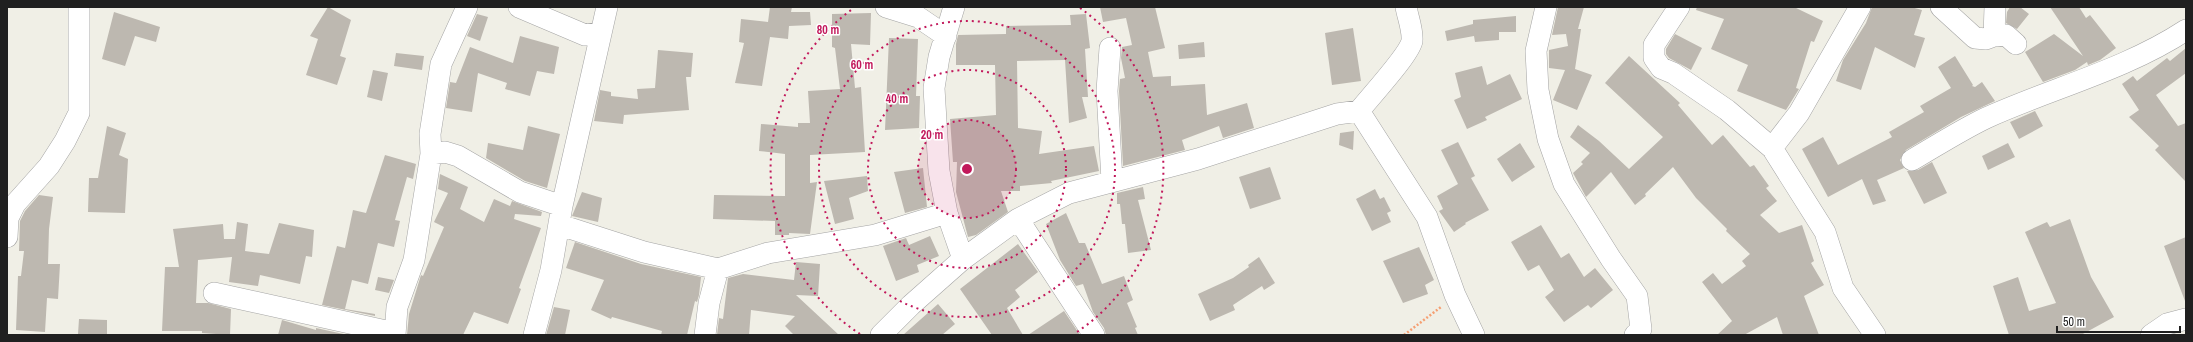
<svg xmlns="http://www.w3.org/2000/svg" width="2193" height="342" viewBox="0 0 2193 342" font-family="'Archivo Narrow',sans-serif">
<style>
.building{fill:#bdb8b0}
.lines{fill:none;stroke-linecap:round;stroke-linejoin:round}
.minor-casing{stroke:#a4a4a4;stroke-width:22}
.path{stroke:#f59f72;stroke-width:2.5;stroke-dasharray:2 2;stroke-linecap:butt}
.minor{stroke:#fff;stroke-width:21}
.ring{fill:none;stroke:#c2185b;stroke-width:2;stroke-dasharray:2 4}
.centre{fill:#c2185b;stroke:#fff;stroke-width:2}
.ring-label{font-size:12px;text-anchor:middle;font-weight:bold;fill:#c2185b;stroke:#fff;stroke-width:3;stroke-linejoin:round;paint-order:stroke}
</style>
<rect width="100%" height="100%" fill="#f0efe6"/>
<!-- building -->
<path class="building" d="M328,7l23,13 -11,36 6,2 -9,27 -31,-10 12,-36 -8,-3z
M770,7h22l-1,5h19l1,13 -22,1 -1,13 -18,-2 -8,49 -27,-3 9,-40 -5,-1 2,-23 27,3z
M1100,7h55l10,41 -17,4 5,25 18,-1v10l34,-2 2,31 40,-12 7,25 -31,10 -4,-12 -37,14 3,10 -62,16 -4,-75 1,-12 5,-1 -4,-20 1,-11 10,-2 -6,-27 -23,4z
M1558,7h26l-6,22h3l-6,40 17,6 -15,35 -24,-10 12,-30 -16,-2v-18l19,-4 -2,-12 -14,1z
M1697,7h97l29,14 -9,21 -3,-1 -15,47 3,1 -13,21 -49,-19 11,-26 -37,-16 13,-30 -28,-9z
M1872,7h39l11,3 -8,25 11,3 -10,30 -40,-21 -14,43 -25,-9 7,-21 23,-37z
M2010,7h10l9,7 -12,15 -11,-6 1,-11z
M2050,7h29l7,11 4,-3 26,33 -16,12 -12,5 -1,-3 -12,8 -32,12 -18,-30 29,-18 29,22z
M114,12l46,15 -4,15 -21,-6 -10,30 -23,-7z
M871,13l-1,32 -19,-1 4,44 6,-1 4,65 -55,3v28l7,-1 -7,52 -21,-1v2h-14v-14l-62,-2 1,-24 71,1v-42l-26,-3 2,-27 37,3v-4h12l-2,-32 32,-2 -5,-41 -3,-1v-33z
M477,14l11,3 -8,24 -13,-5z
M1086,14l4,34 -5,1 3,48h-6l5,21 -18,5 -4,-63 -48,1 1,67 24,3 -3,23 55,-8 5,25 -48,10 1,2 -32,3v5h-19l7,21 -32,23 -8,2 -12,-45 1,-30h-4l-3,-43 46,-4 -1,-50h-39v-21l2,-9 48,-1v-8l65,-1 -1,-10z
M1516,16v16h-17v8l-24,2 -1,-6 -27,5 -2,-10 28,-7v-4z
M1353,28l8,53 -29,4 -7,-52z
M1675,34l27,14 -11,22 -22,-12 -3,-4v-5z
M520,36l39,11 -5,27 -17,-3 -7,25 -25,-7 2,-6 -29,-10 -6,39 -26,-4 4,-26 6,1 14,-36 43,16z
M889,38l29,1 -2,57h4l-1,32 -34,2z
M1204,42l1,15 -26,2 -1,-14z
M2186,48v25l-30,22 22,31 8,-3v59l-31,-32 4,-4 -30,-29 10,-7 -17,-26 11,-8 4,5 30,-23 3,3z
M658,50l35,3 -2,24h-5l3,33 -65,5 -1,9 -29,-3 6,-31 11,2v4l27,3 -1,-10 18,-1z
M396,53l28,3 -2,14 -28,-4z
M1629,56l51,47 -2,2 34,40 11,-10 27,32 4,-2 15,21 -3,2 11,13 -17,14 19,18 23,-8 12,36 -3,2 13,22 -20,11 15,39h-36l-6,-18 -33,18h-27l15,-14 -30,-39 11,-9 9,11 24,-18 -4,-5 8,-7 -24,-23 1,-2 -31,-31 -23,-31 -28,27 1,2 -11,9 -24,-33 -25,25 -13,-24 10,-9 -2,-2 9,-9 -20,-16 8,-12 21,16 30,28 34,-32 -58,-54z
M1955,56l18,29 -1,1 3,1 7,-5 13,19 -34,16 -55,33 -6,10 4,8 -27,12 9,21 -13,4 -11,-26 -34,18 -26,-48 21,-12 15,28 54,-28 -3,-5 35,-20 -4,-6 31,-18 -13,-21z
M1482,66l5,19 23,-11 12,25 -37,18 2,3 -20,9 -13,-29 7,-3 -6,-24z
M373,70l15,3 -6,28 -15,-4z
M2035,111l8,15 -24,13 -9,-17z
M107,126l19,7 -7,22 9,4 -3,54 -37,-1 1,-34h9z
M528,126l32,8 -13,54 -22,-7 -39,-23 2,-15 35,7z
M1354,131l-1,19 -14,-5 1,-12z
M1458,142l17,34 -4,2 18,32 -24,13 1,1 -12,8 -15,-21 4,-2 -6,-13 21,-12 -17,-34z
M1520,143l15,24 -23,15 -15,-23z
M2008,143l7,14 -27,13 -6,-14z
M385,155l31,9 -3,15 -6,-2 -12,43 5,1 -6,26 -16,-4 -10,41 -16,-4 -7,29 30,5v2l-53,-11 15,-59 8,2 8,-38 13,3z
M1932,162l15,31 -23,11 -17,-33 11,-1z
M1270,167l11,32 -31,10 -11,-32z
M923,168l4,39 -22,6 -11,-41z
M440,174l28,13 -8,22 24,13 10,-23 16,7 2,-5 30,11 -1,4 -26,-2 -1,5 27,9 -22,60 2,1 -13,35 -34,-12 -11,23h-56l2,-21 12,-39 2,1 21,-49 -10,-5 14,-29 -10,-4z
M867,176l1,15 -19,7 5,21 -19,5 -11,-43z
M1143,187l2,12 -7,1 13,50 -23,3 -3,-29h-3l-2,-20h-3v-11z
M1375,189l5,10 4,-2 7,14 -4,2 4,9 -19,9 -16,-32z
M582,192l20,6 -4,24 -26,-6z
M39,195l14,2 -4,32 -1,35h12l-2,35 -11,-1 -2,34 -29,-2 2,-54h3l3,-25h-5l1,-30 5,-10z
M1066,213l13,30h6l17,41 22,-8 9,24 -6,3 10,24 -2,1 3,7h-32l-2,-7 -11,-16 -10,-28 -7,2 -16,-26 -14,-36z
M2070,219l21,58 23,40 -33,18h-72l-16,-49 25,-9 11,34 27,-8 -31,-71 22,-10 3,5z
M237,222l11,2 -3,27 24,3 10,-31 35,7 -2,27 -6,-1 -6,28 -40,-9 -2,11 -29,-4 3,-25 -34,3 -2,43h12l23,6 -1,26 -28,-2v-2h-40l3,-64h14l-6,-38 50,-5 1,15h11z
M1541,225l20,33 8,-5 15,24 11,-9 18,22 -22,18 -3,-3 -24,17 -19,-25 9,-7 -15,-25 -11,6 -17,-29z
M930,236l9,20 -22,9 2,7 -23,9 -13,-35 23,-8 3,7z
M2186,237v63l-1,1 -21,-55z
M575,242l66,22 60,13 -2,18 -2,7 -2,-1 -8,34h-26l1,-4 -50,-14 -1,2 -20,-9 13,-30 -38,-12z
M1018,244l20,28 -23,18 5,7 -13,11 16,27h-31l-32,-46z
M1419,247l15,33 -9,5 3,9 -25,9 -20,-42z
M1259,257l16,26 -11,7 -2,-4 -29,19 2,5 -25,11 -12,-27 35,-16 16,-11 -1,-2z
M796,262l24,2 -2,32 -22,-1 43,40h-45l-9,-9 10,-10 -44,-6 -2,25h-32l2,-17 4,1 5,-41 15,-4 51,6z
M378,277l16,3 -5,13 -14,-3z
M938,304l17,20 -13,11h-39z
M554,307l16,3 -5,25h-19z
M1064,311l16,24h-52z
M79,319l28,1v15l-29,-1z
M282,320l34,10v-2l32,7h-70z"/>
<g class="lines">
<!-- minor casing -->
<g class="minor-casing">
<path id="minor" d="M519,7l66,28 15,-2
M886,7l32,10 28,19
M954,7l-15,50 -5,31 5,83 8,42 16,46
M1546,7l-10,44 2,39 10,49 16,45 47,75 26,37 4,33 -6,6
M1679,7l-25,38v13l7,10 12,5 54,37 45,38 53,84 18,56 32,47
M1941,7l34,31 11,1 8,-3
M1995,7l-1,29 12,-1 10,9
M1110,48l-3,43 5,90
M1359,111l68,106 28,78 19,40
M1772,148l27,-35 61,-106
M431,154l14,-2 13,4 62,36 42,14
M1912,160c24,-14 49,-30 74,-42 66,-30 139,-48 200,-88
M1018,219l76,116
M560,225l84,27 74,17 50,-16 107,-18 72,-22
M7,237l1,-19 7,-14 34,-38 16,-25 14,-28v-106
M214,293l181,40
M395,335l2,-28 17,-47 17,-106 -1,-20 11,-70 26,-57
M534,335l17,-65 11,-64 45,-199
M705,335l4,-32 9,-34
M881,335l30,-30 52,-46 55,-40 51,-26 129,-34 139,-45 22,-3c11,-14 50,-56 53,-70 1,-11 -4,-23 -6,-34
M2151,335l16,-11 19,-5"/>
</g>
<!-- path -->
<path class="path" d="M1404,335l37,-28"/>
<!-- minor -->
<use href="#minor" class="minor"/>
</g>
<!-- distance rings -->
<circle cx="967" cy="169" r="49" fill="#c2185b" fill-opacity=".12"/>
<g class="ring">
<circle cx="967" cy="169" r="49"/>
<circle cx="967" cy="169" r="99"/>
<circle cx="967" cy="169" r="148"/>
<path d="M860 334A197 197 0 0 1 854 8M1080 8A197 197 0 0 1 1074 334"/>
</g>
<circle cx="967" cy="169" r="6" class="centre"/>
<g class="ring-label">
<text x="828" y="34">80 m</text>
<text x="862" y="69">60 m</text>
<text x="897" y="103">40 m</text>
<text x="932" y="139">20 m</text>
</g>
<!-- border -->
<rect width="2193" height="342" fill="none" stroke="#202020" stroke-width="16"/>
<!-- scale -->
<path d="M2057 326v6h123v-6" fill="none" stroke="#202020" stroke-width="2"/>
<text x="2063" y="326" font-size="12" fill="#202020" stroke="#ffffff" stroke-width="3" paint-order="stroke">50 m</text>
</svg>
